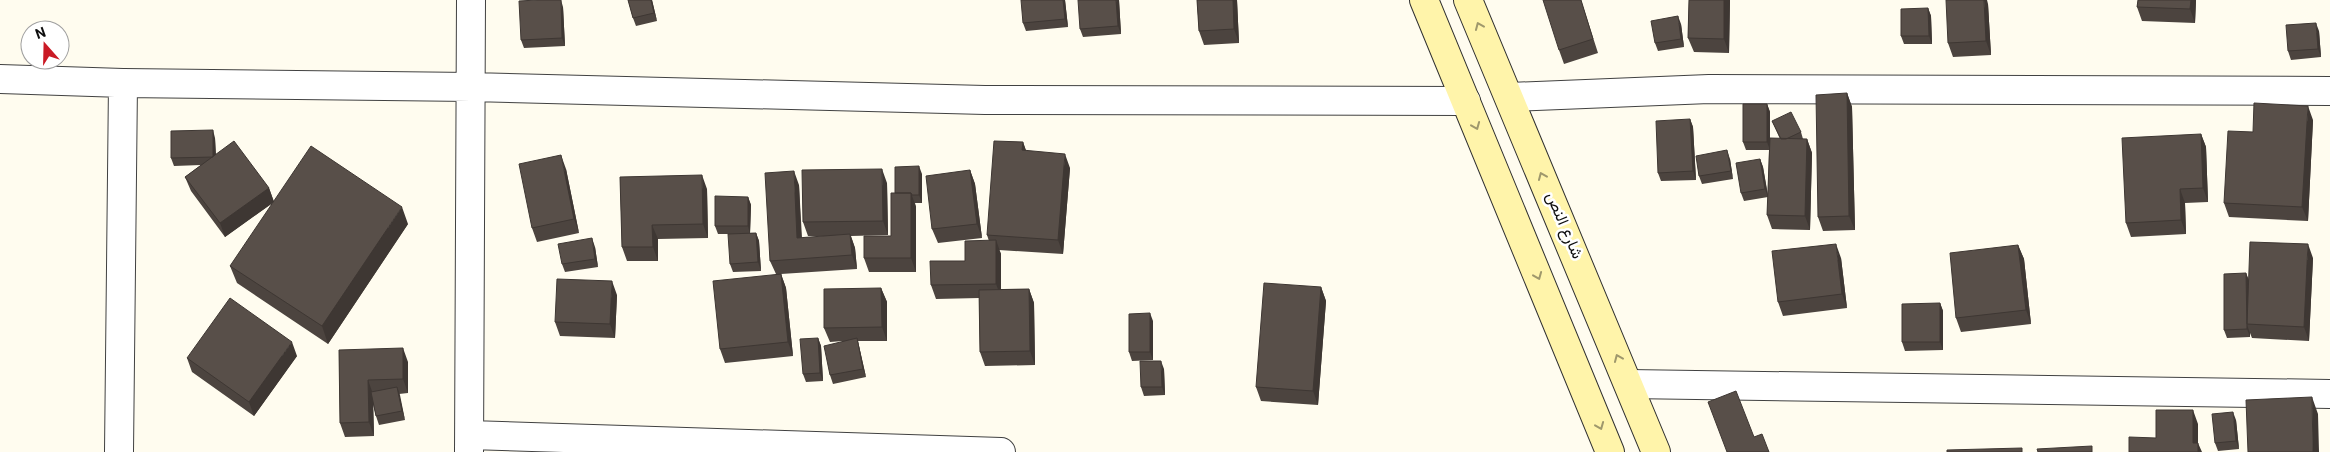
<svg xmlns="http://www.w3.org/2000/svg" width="2330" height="452" viewBox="0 0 2330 452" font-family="Georgia,Vazirmatn,serif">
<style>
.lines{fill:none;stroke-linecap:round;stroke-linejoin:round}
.minor-casing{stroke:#414141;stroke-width:30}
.secondary-casing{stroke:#303030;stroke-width:30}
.minor{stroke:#fff;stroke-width:28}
.secondary{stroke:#fff4aa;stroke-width:28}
.wall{fill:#4c443f}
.shaded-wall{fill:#3e3733}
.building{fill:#584f49;stroke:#3e3733}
.oneway{stroke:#9f986c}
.labels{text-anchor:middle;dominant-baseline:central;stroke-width:5;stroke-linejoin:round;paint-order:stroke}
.street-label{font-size:16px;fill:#0e0e0e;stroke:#fff}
</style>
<rect width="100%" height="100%" fill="#fffcef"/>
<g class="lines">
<!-- minor casing -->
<g class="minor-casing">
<path id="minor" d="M0,79l123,4 348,4 514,13 481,1
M1510,97l199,-8 621,2
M1629,384l701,10
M470,435l531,17
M119,452l4,-369
M469,452l2,-452"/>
</g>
<!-- secondary casing -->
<g class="secondary-casing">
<path id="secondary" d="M1424,0l186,452
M1468,0l188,452"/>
</g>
<!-- minor -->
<use href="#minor" class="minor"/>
<!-- secondary -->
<use href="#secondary" class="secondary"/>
</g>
<!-- wall -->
<path class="wall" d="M628,0h24l5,21 -21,5 -3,-8z
M1065,0l3,27 -42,4 -3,-8z
M1119,0l2,34 -38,3 -3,-8z
M1197,0h40l2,43 -35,2 -5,-14z
M1581,0l17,53 -34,11 -5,-14z
M1689,0h41l-1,53 -35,-1 -6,-14z
M2138,0h58l-1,23 -53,-2 -5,-14z
M1988,4l3,51 -38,2 -5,-14z
M563,7l2,39 -41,2 -3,-8z
M1928,8l3,8 1,28h-28l-3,-8z
M1681,24l3,23 -26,4 -3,-8z
M2319,31l2,26 -30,3 -3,-9z
M1847,93l5,14 3,123 -32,1 -5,-14z
M1767,104l3,8v26l10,1 -8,-18 29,11 2,7h4l5,14 -2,77 -38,-1 -5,-14 1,-18 -24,4 -3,-8 19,-34 3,8 5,28 1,-45h-23l-3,-8z
M1690,119l3,8 3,53 -35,1 -3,-8z
M2313,120l-5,101 -79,-4 -5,-14 29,-71z
M2201,134l5,13 2,55 -23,1 1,31 -55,3 -5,-14z
M215,138l1,16 53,34 5,14 -49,35 -34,-46 -6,-14 16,-12 -27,1 -3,-8z
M1023,142l3,9 44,17 -7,86 -64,-4 2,4v35h28l5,14 1,62 -50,1 -5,-14 -1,-54 -43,1 -5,-14 34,-24 24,-20 -2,-6z
M1730,159l3,20 -31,5 -3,-8z
M566,169l13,64 -42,9 -5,-14z
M970,170l5,14 7,54 -44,5 -6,-14z
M922,174v29h-7l1,4v65h-47l-5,-14 27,-22 4,-43z
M620,177l87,12 1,49 -50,1v22h-31l-5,-14z
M887,183l1,52 -37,1 4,12 2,21 -76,5 5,14 7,68 -68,7 -5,-14 56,-75 -6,-13 29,-76 3,53 24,-2h-18l-5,-14z
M748,197l3,8 -1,28h6l3,8 2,30 -28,1 -3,-8 7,-30h-19l-3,-8z
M408,224l-80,120 -91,-61 -7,-17z
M2018,245l6,14 7,65 -70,8 -5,-14z
M595,247l3,20 -33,5 -3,-8z
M1841,258l6,50 -64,8 -5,-14z
M2313,258l-4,83 -57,-3 -2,-5v4l-23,1 -3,-8 22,-57 3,7z
M1321,287l5,14 -8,104 -57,-4 -5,-14z
M881,288l6,14v39h-29l1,5 7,31 -33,7 -3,-9 13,-34 -13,1 -6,-14z
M617,295l-2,43 -55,-2 -5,-14z
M1940,303l3,8v39l-38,1 -3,-9z
M1153,321v39l-21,1 -3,-9z
M818,338l3,8 2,35 -17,1 -3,-8z
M339,350l69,12v31l-9,1 6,26 -26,5 -3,-9 -3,-12 1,32 -29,1 -5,-14z
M297,356l-43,60 -62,-44 -5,-14z
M1164,369l1,26 -21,1 -3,-9z
M2236,420l3,29 -21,2 -3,-8z"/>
<!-- shaded-wall -->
<path class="shaded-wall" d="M561,0l2,7 2,39 -3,-8z
M651,0h1l5,21 -3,-8z
M1063,0h2l3,27 -3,-8z
M1116,0h3l2,34 -3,-8z
M1233,0h4l2,43 -5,-14z
M1724,0h6l-1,53 -5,-14z
M1984,0h3l1,4 3,51 -5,-14z
M2191,0h5l-1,23 -5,-14z
M1928,8l3,8 1,28 -3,-8z
M1678,16l3,8 3,23 -3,-8z
M2316,23l3,8 2,26 -3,-8z
M1847,93l5,14 3,123 -6,-14z
M1767,104l3,8v38l-3,-8z
M2308,106l5,14 -5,101 -6,-14z
M1690,119l3,8 3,53 -3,-9z
M213,130l2,8 1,27 -3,-8z
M2201,134l5,13 2,55 -5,-14z
M1807,139l5,14 -2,77 -5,-14z
M1023,142l5,14 -6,-6z
M1727,150l3,9 3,20 -2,-8z
M1065,154l5,14 -7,86 -5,-14z
M561,155l5,14 13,64 -5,-14z
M1760,159l3,8 5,30 -3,-8z
M919,166l3,8v29l-3,-8z
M882,169l5,14 1,52 -5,-14z
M970,170l5,14 7,54 -5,-14z
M794,171l5,14 3,67 -5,-14z
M702,175l5,14 1,49 -5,-14z
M269,188l5,14 -49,35 -5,-14z
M2180,189l5,14 1,31 -5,-14z
M911,193l5,14v65l-5,-14z
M748,197l3,8 -1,29 -2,-8z
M402,207l6,17 -80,120 -6,-18z
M652,225l6,14v22l-5,-14z
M756,233l3,8 2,30 -3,-9z
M850,234l5,14 2,21 -5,-14z
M592,238l3,9 3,20 -3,-8z
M996,240l5,14v43l-5,-13z
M1836,244l5,14 6,50 -5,-14z
M2308,244l5,14 -4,83 -5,-14z
M2018,245l6,14 7,65 -5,-14z
M2246,273l3,9 -2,42z
M781,274l5,14 7,68 -5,-14z
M612,281l5,14 -2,43 -5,-14z
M1321,287l5,14 -8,104 -5,-14z
M881,288l6,14v39l-5,-14z
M1029,289l5,14 1,62 -5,-14z
M1940,303l3,8v39l-3,-8z
M1150,313l3,8v39l-3,-8z
M2247,325l3,8v4l-3,-8z
M818,338l3,8 2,35 -3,-8z
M857,338l2,8 7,31 -3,-8z
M292,342l5,14 -43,60 -5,-14z
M403,348l5,14v31l-5,-14z
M1161,361l3,8 1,26 -3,-8z
M368,380l5,14 1,42 -5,-14z
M397,387l3,8 5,25 -3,-9z
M2312,397l6,17 1,38h-6z
M2193,410l5,14v28l-5,-9z
M2233,412l3,8 3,29 -3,-8z
M2198,443l4,9h-4z"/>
<!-- building -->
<path class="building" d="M537,0h24l1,38 -41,2 -2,-39z
M628,0h23l3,13 -21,5z
M1021,0h42l2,19 -42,4z
M1078,0h38l2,26 -38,3z
M1197,0h36l1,29 -35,2z
M1543,0h38l12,39 -34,11z
M1689,0h35v39l-36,-1z
M1946,0h38l2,41 -38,2z
M2138,0h53l-1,9 -53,-2z
M1928,8l1,28h-28v-27z
M1678,16l3,23 -26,4 -4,-22z
M2316,23l2,26 -30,2 -2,-26z
M1847,93l2,123 -31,1 -2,-122z
M2254,103l54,3 -6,101 -78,-4 4,-72 25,1z
M1743,104h24v38h-24z
M1791,112l10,20 -15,7h-5l-9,-18z
M1690,119l3,52 -35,2 -2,-52z
M213,130v27l-42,1v-27z
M2201,134l2,54 -23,1 1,31 -55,3 -4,-85z
M1770,138l37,1 -2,77 -38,-1z
M234,141l35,47 -49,35 -35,-46z
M994,141l29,1 -1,8 43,4 -7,86 -71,-5z
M311,146l91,61 -80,119 -92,-60z
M1727,150l4,21 -32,5 -3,-20z
M561,155l13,64 -42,9 -13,-64z
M1760,159l5,30 -24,4 -5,-30z
M919,166v29h-7l-1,-2h-16v-26z
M882,169l1,52 -80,1 -1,-52z
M970,170l7,54 -45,5 -6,-53z
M794,171l3,67 53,-4 2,21 -82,6 -5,-88z
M702,175l1,49 -51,1 1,22h-31l-2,-70z
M891,193h20v65h-47v-22h27z
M715,196l33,1v29h-33z
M756,233l2,29 -28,2 -2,-30z
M592,238l3,21 -33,5 -4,-20z
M996,240v44l-65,1 -1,-24h35v-20z
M2250,242l58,2 -4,83 -57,-3z
M1836,244l6,50 -64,8 -6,-51z
M2018,245l8,65 -70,8 -6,-65z
M2246,273l1,56 -23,1v-56z
M781,274l7,68 -68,7 -7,-68z
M557,279l55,2 -2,43 -55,-2z
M1264,283l57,4 -8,104 -57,-4z
M881,288l1,39 -58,1v-39z
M1029,289l1,62 -50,1 -1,-62z
M230,298l62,44 -43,60 -62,-44z
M1940,303v39h-38v-38z
M1150,313v39h-21v-38z
M818,338l2,35 -17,1 -3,-35z
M857,338l6,31 -33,6 -6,-29z
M403,348v31l-35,1 1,42 -29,1 -1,-73z
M1140,361h21l1,26h-21z
M397,387l5,24 -26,5 -5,-24z
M1736,391l18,46 8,-3 7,18h-42l-19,-50z
M2312,397l1,55h-65l-2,-52z
M2156,410h37v33h5v9h-69v-15l27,1z
M2233,412l3,29 -21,2 -3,-29z
M2092,446v6h-54l-1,-3z
M2022,448v4h-75v-2z"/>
<!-- one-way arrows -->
<defs><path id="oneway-chevron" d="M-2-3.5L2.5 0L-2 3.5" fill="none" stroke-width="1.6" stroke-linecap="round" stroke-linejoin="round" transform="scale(1.25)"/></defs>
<g class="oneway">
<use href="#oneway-chevron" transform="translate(1479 26) rotate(-113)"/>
<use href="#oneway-chevron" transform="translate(1476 126) rotate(68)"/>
<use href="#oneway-chevron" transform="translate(1542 176) rotate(-113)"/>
<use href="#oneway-chevron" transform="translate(1538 276) rotate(68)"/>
<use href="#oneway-chevron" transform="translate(1618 358) rotate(-113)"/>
<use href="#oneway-chevron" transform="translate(1600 426) rotate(68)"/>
</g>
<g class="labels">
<!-- street labels -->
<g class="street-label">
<text transform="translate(1563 226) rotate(67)">شارع النص</text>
</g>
</g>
<!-- north arrow -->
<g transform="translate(45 45) rotate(340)"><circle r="24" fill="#ffffff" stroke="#9f9f9f"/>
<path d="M0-4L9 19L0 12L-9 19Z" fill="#ca1a25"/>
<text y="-8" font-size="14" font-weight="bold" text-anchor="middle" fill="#0e0e0e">N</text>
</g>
</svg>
